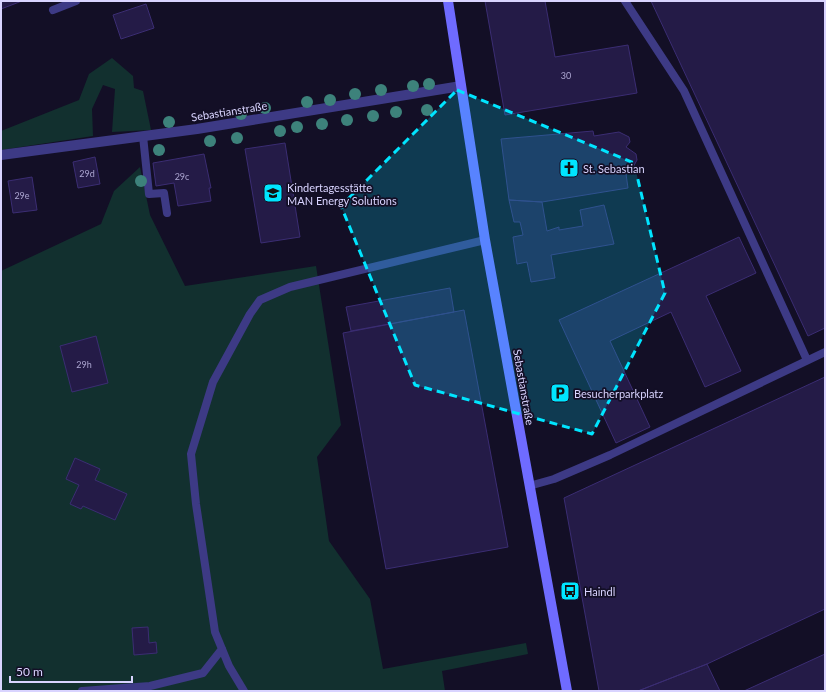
<svg xmlns="http://www.w3.org/2000/svg" width="826" height="692" viewBox="0 0 826 692" font-family="Lato,sans-serif">
<style>
.green{fill:#12302f}
.building{fill:#241b47;stroke:#3b2d73}
.lines{fill:none;stroke-linecap:round;stroke-linejoin:round}
.service{stroke:#3d3a85;stroke-width:8}
.minor{stroke:#3d3a85;stroke-width:10}
.secondary{stroke:#6f6bff;stroke-width:10}
.tree{fill:#3d827b}
.marked{fill:#00e5ff;fill-opacity:0.2;stroke:#00e5ff;stroke-width:3;stroke-dasharray:8 5;stroke-linejoin:round}
.labels{text-anchor:middle;dominant-baseline:central;stroke-width:3.5;stroke-linejoin:round;paint-order:stroke}
.number-label{font-size:9px;fill:#aca6d1}
.street-label{font-size:11px;fill:#d9d4ff;stroke:#130f26}
.poi-label{font-size:11px;fill:#d9d4ff;stroke:#130f26;text-anchor:start}
</style>
<rect width="100%" height="100%" fill="#130f26"/>
<!-- green -->
<path class="green" d="M112,58l21,18 1,12 9,3 8,39 -39,2 3,-43 -12,-4 -11,24 1,27 -92,14v-19l78,-31 10,-26z
M140,167l10,48 35,71 131,-20 25,159 -24,32 12,84 41,58 13,70 143,-26 2,11 -86,17 3,20h-444v-420l100,-47 13,-33z"/>
<!-- building -->
<path class="building" d="M1,1h21l-21,8z
M485,1h60l10,56 73,-12 9,48 -132,22z
M651,1h174v327l-17,8z
M146,4l8,24 -33,11 -8,-24z
M593,131l1,5 25,-4 10,5 1,5 -4,5 10,7 1,6 -6,11 -5,3 2,14 -86,14 -33,-2 -8,-61z
M285,143l15,94 -39,6 -16,-94z
M204,154l7,34h-2l2,13 -33,5 -4,-23 -18,3 -3,-23z
M95,157l5,27 -22,4 -5,-26z
M32,177l5,33 -24,3 -5,-32z
M509,200l33,2 5,29 12,-4v3l24,-4 -3,-16 24,-5 10,39 -63,11 4,23 -24,4 -4,-20 -10,2 -4,-27 10,-2 -3,-13h-6z
M739,237l17,36 -50,23 35,75 -36,16 -34,-75 -61,29 40,86 -34,16 -57,-123z
M450,288l4,24 -103,19 -5,-24z
M464,310l44,237 -122,22 -43,-236z
M96,336l12,47 -36,9 -12,-46z
M825,377v232l-118,55 -69,27h-39l-35,-193z
M75,458l25,11 -5,11 32,14 -12,26 -32,-14 -2,3 -11,-5 9,-19 -13,-6z
M148,627l1,16 7,-1 1,11 -23,2 -2,-27z
M825,654v37h-81z
M707,664l13,27h-82z"/>
<g class="lines">
<!-- service -->
<path class="service" d="M625,1l59,90 123,269
M53,10l23,-9
M143,136l6,58 15,-1 3,20
M529,486l25,-7 56,-24 215,-103
M82,691l68,-5 53,-13 19,-24
M244,691l-15,-25 -14,-34 -19,-128 -5,-50 22,-72 37,-68 10,-14 30,-13 195,-47"/>
<!-- minor -->
<path class="minor" d="M1,155l196,-26 264,-43"/>
<!-- secondary -->
<path class="secondary" d="M448,1l37,239 82,451"/>
</g>
<!-- trees -->
<g class="tree">
<circle cx="429" cy="84" r="6"/>
<circle cx="413" cy="86" r="6"/>
<circle cx="381" cy="90" r="6"/>
<circle cx="355" cy="94" r="6"/>
<circle cx="330" cy="100" r="6"/>
<circle cx="307" cy="102" r="6"/>
<circle cx="265" cy="108" r="6"/>
<circle cx="427" cy="110" r="6"/>
<circle cx="396" cy="112" r="6"/>
<circle cx="241" cy="114" r="6"/>
<circle cx="373" cy="116" r="6"/>
<circle cx="347" cy="120" r="6"/>
<circle cx="169" cy="122" r="6"/>
<circle cx="322" cy="124" r="6"/>
<circle cx="297" cy="127" r="6"/>
<circle cx="280" cy="131" r="6"/>
<circle cx="237" cy="138" r="6"/>
<circle cx="210" cy="141" r="6"/>
<circle cx="159" cy="150" r="6"/>
<circle cx="141" cy="181" r="6"/>
</g>
<!-- marked area -->
<path class="marked" d="M457,90l177,73 31,130 -73,141 -177,-49 -74,-179z"/>
<!-- icons -->
<defs>
<g id="church-square" transform="scale(1)"><rect x="-9" y="-9" width="18" height="18" rx="4" fill="#00e5ff" stroke="#130f26"/><path d="M-1.2-6h2.4v3.5h3.3v2.4h-3.3V6h-2.4V-.1h-3.3v-2.4h3.3Z" fill="#111"/></g>
<g id="school-square" transform="scale(1)"><rect x="-9" y="-9" width="18" height="18" rx="4" fill="#00e5ff" stroke="#130f26"/><path d="M0-5L7-2L0 1L-7-2ZM-4 1L0 2.5L4 1V4Q0 6-4 4Z" fill="#111"/></g>
<g id="parking-square" transform="scale(1)"><rect x="-9" y="-9" width="18" height="18" rx="4" fill="#00e5ff" stroke="#130f26"/><path d="M-3.5-5.5H1a3.5 3.5 0 0 1 0 7H-1V5.5H-3.5ZM-1-3.4V-.6H.8a1.4 1.4 0 0 0 0-2.8Z" fill="#111"/></g>
<g id="bus-square" transform="scale(1)"><rect x="-9" y="-9" width="18" height="18" rx="4" fill="#00e5ff" stroke="#130f26"/><path d="M-5-6H5V4H4V6H2V4H-2V6H-4V4H-5ZM-3.5-4V0h7V-4ZM-3.5 1.2v1.5H-2V1.2ZM2 1.2v1.5H3.5V1.2Z" fill="#111"/></g>
</defs>
<g fill-rule="evenodd">
<use href="#church-square" x="569" y="168"/>
<use href="#school-square" x="273" y="193"/>
<use href="#parking-square" x="560" y="393"/>
<use href="#bus-square" x="570" y="591"/>
</g>
<g class="labels">
<!-- number labels -->
<g class="number-label">
<text x="566" y="75">30</text>
<text x="87" y="173">29d</text>
<text x="182" y="176">29c</text>
<text x="22" y="195">29e</text>
<text x="84" y="364">29h</text>
</g>
<!-- street labels -->
<g class="street-label">
<text transform="translate(229 111) rotate(-9)">Sebastianstraße</text>
<text transform="translate(524 387) rotate(80)">Sebastianstraße</text>
</g>
<!-- poi labels -->
<g class="poi-label">
<text x="583" y="168">St. Sebastian</text>
<text x="287" y="187">Kindertagesstätte<tspan x="287" dy="13">MAN Energy Solutions</tspan></text>
<text x="574" y="393">Besucherparkplatz</text>
<text x="584" y="591">Haindl</text>
</g>
</g>
<!-- border -->
<rect width="826" height="692" fill="none" stroke="#d9d4ff" stroke-width="4"/>
<!-- scale -->
<path d="M10 676v6h122v-6" fill="none" stroke="#d9d4ff" stroke-width="2"/>
<text x="16" y="676" font-size="12" fill="#d9d4ff" stroke="#130f26" stroke-width="3" paint-order="stroke">50 m</text>
</svg>
